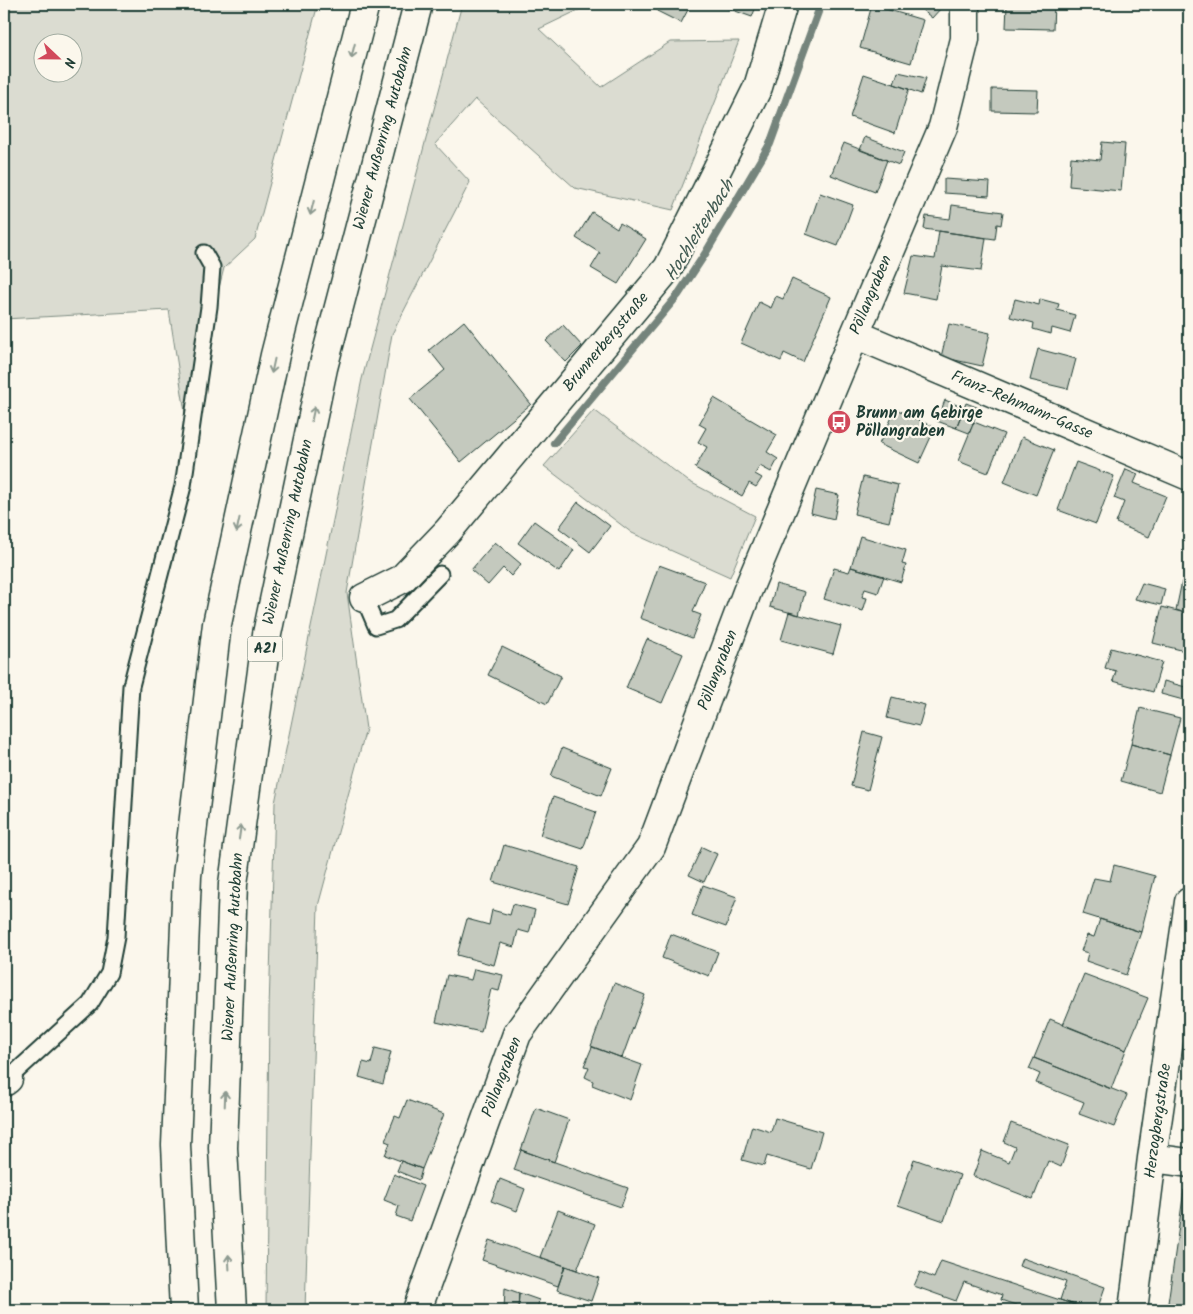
<svg xmlns="http://www.w3.org/2000/svg" width="1193" height="1314" viewBox="0 0 1193 1314" font-family="Kalam,sans-serif">
<style>
.green{fill:#dbdcd1;stroke:#7d8c82;fill-rule:evenodd}
.lines{fill:none;stroke-linecap:round;stroke-linejoin:round}
.stream{stroke:#74847b;stroke-width:8}
.building{fill:#c4c9be;stroke:#1f3d34}
.lane-casing{stroke:#1f3d34;stroke-width:19}
.street-casing{stroke:#1f3d34;stroke-width:31}
.highway-casing{stroke:#1f3d34;stroke-width:31}
.lane{stroke:#fbf7ec;stroke-width:15}
.street{stroke:#fbf7ec;stroke-width:28}
.highway{stroke:#fbf7ec;stroke-width:28}
.oneway{stroke:#8d9a90}
.labels{text-anchor:middle;dominant-baseline:central;stroke-width:4.5;stroke-linejoin:round;paint-order:stroke}
.shield{fill:#fbf7ec;stroke:#61756b;stroke-width:1}
.shield-label{font-size:15px;font-weight:bold;fill:#1f3d34}
.street-label{font-size:16px;fill:#1f3d34;stroke:#fbf7ec}
.poi-label{font-size:16px;font-weight:bold;fill:#1f3d34;stroke:#fbf7ec;text-anchor:start}
.water-label{font-size:18px;font-style:italic;fill:#425b52;stroke:#fbf7ec}
</style>
<rect width="100%" height="100%" fill="#fbf7ec"/>
<filter id="ink" filterUnits="userSpaceOnUse"><feTurbulence type="fractalNoise" baseFrequency=".02" numOctaves="2"/><feDisplacementMap in="SourceGraphic" scale="10" xChannelSelector="R" yChannelSelector="G"/><feConvolveMatrix kernelMatrix="1 2 1 2 8 2 1 2 1" color-interpolation-filters="sRGB"/></filter>
<g filter="url(#ink)">
<!-- green -->
<path class="green" d="M4,4h314l-63,235 -31,29 -38,151 -17,-109 -165,9zM42,42h30v30h-30z
M462,4h129l-52,25 62,58 69,-45 69,-1 -66,169 -98,-22 -100,-89 -40,45 35,38 -78,152 -45,259 19,136 -48,177 -13,404h-39l3,-300 6,-207 87,-424z
M594,410l94,71 67,35 -25,61 -98,-44 -88,-67z"/>
<g class="lines">
<!-- stream -->
<path class="stream" d="M554,443l124,-148 27,-41 65,-110 51,-140"/>
</g>
<!-- building -->
<path class="building" d="M660,4h31l-10,19 -24,-12z
M728,4h29l-5,13 -25,-9z
M915,4h22l4,4 -9,10z
M1007,4h47l-1,25 -47,-1z
M872,5l51,15 -12,43 -51,-15z
M898,72l28,6 -5,16 -27,-10z
M864,74l45,15 -14,44 -45,-16z
M992,89l46,1 -1,22 -45,-1z
M865,137l39,15 -5,13 -39,-15z
M1102,142l23,2 -4,47 -52,-5 2,-29 29,3z
M844,143l43,17 -12,32 -44,-17z
M944,179l46,3 -1,14 -45,-3z
M820,193l33,12 -15,41 -32,-12z
M952,205l51,7 -2,13 -4,-1 -2,15 -71,-10 2,-13 24,3z
M592,212l25,16 3,-5 26,16 -28,45 -27,-16 9,-15 -24,-15z
M939,231l47,7 -5,33 -39,-5 -6,33 -32,-6 9,-37 22,3z
M792,279l39,18 -28,65 -19,-9 -3,8 -40,-18 18,-41 12,6 5,-12 7,3z
M1015,299l24,6 1,-6 19,5 -2,6 18,5 -5,18 -18,-5 -1,6 -18,-5 1,-6 -24,-6z
M464,321l67,83 -70,58 -51,-63 35,-29 -16,-20z
M949,324l41,9 -8,33 -41,-9z
M563,325l19,21 -16,16 -20,-21z
M1038,349l38,10 -8,30 -38,-9z
M714,398l63,37 -10,17 11,7 -7,13 -11,-6 -5,8 7,4 -6,9 -7,-4 -7,13 -47,-28 12,-21 -9,-5 8,-14 -7,-4z
M945,400l19,8 -8,20 -19,-7z
M966,403l13,5 -10,25 -13,-5z
M896,409l39,19 -16,35 -40,-19z
M974,422l30,12 -16,39 -30,-12z
M1022,437l32,13 -18,45 -32,-13z
M1076,462l38,14 -18,48 -38,-14z
M1126,469l12,5 -4,9 32,13 -17,41 -33,-14 8,-21 -10,-4z
M863,477l35,8 -9,37 -35,-8z
M816,490l23,5 -5,24 -23,-6z
M578,502l32,24 -20,26 -31,-24z
M534,521l40,29 -15,22 -41,-29z
M860,536l46,14 -4,14 4,1 -5,17 -50,-15z
M495,542l26,22 -10,12 -8,-8 -15,17 -17,-15z
M659,565l46,17 -12,30 8,3 -9,23 -52,-20z
M851,567l33,9 -6,17 -13,-4 -3,8 5,1 -4,13 -39,-12 10,-31 15,4z
M1182,581l7,2v31l-13,-4z
M1142,583l23,6 -4,16 -26,-6z
M776,584l29,8 -6,23 -29,-8z
M1162,607l27,7v38l-36,-9z
M789,612l52,14 -8,28 -52,-14z
M647,639l36,15 -21,49 -36,-15z
M502,647l59,29 -14,28 -59,-29z
M1111,648l51,14 -9,30 -40,-11 3,-10 -11,-3z
M1164,681l25,7 -2,13 -26,-7z
M892,697l33,8 -6,21 -32,-8z
M1140,708l40,10 -10,37 -39,-11z
M864,732l18,5 -14,53 -17,-4z
M1131,744l39,11 -10,37 -39,-11z
M562,748l50,20 -11,28 -50,-20z
M553,797l43,15 -13,37 -43,-14z
M504,845l75,22 -11,37 -75,-22z
M702,847l15,7 -13,28 -15,-7z
M1114,865l41,11 -14,56 -58,-18 11,-36 16,3z
M703,885l34,12 -11,30 -34,-12z
M513,904l22,6 -6,23 -11,-3 -4,17 -14,-4 -6,22 -37,-10 10,-36 22,6 3,-15 18,5z
M1100,919l41,13 -15,43 -40,-14 2,-8 -7,-2 6,-16 7,2z
M671,934l47,18 -9,24 -47,-18z
M474,969l29,6 -4,16 -8,-2 -10,43 -45,-10 11,-47 24,5z
M1084,974l64,24 -22,52 -63,-25z
M614,983l31,12 -23,63 -31,-12z
M1050,1019l76,31 -15,39 -77,-31z
M592,1047l50,18 -12,35 -38,-15 1,-4 -8,-4 4,-10 -5,-1z
M375,1048l16,4 -8,32 -24,-7 4,-15 8,2z
M1034,1058l93,37 -13,32 -35,-13 5,-12 -48,-19 4,-9 -11,-5z
M407,1100l37,14 -22,55 -37,-14 5,-12 -5,-2 10,-25 5,2z
M536,1108l33,12 -15,42 -33,-12z
M775,1118l47,14 -11,37 -44,-13 -3,10 -22,-6 10,-34 19,6z
M1011,1123l58,22 -8,22 -13,-6 -15,38 -60,-23 9,-25 27,11 6,-15 -11,-5z
M521,1150l107,38 -7,19 -107,-37z
M914,1159l46,16 -16,46 -46,-16z
M401,1161l21,8 -3,11 -22,-9z
M394,1174l29,12 -13,35 -14,-5 3,-10 -15,-6z
M500,1179l25,10 -8,22 -26,-10z
M1184,1190h5v120h-22z
M558,1210l37,14 -18,46 -37,-13z
M489,1240l76,26 -7,20 -76,-26z
M1022,1258l83,29 -8,23h-7l-30,-10 6,-18 -47,-16z
M941,1261l119,39 30,10h-60l-29,-10 1,-5 -38,-13 -8,19 -42,-15 6,-14 14,6z
M565,1266l34,12 -8,23 -34,-11z
M505,1288l14,5 -1,17h-14z
M519,1293l20,7 -2,10h-19z"/>
<g class="lines">
<!-- lane casing -->
<g class="lane-casing">
<path id="lane" d="M364,598l12,28 19,-6 45,-46
M8,1079l82,-75 19,-31 7,-36 15,-251 52,-200 26,-179 3,-40 -8,-14"/>
</g>
<!-- street casing -->
<g class="street-casing">
<path id="street" d="M855,334l334,142
M364,598l38,-19 46,-48 220,-263 90,-181 25,-83
M4,1082l4,-3
M1152,1158l37,5
M417,1310l100,-276 134,-187 96,-255 108,-258 88,-207 22,-88v-35
M1133,1310l19,-152 37,-256"/>
</g>
<!-- highway casing -->
<g class="highway-casing">
<path id="highway" d="M184,1310l-8,-165 11,-269 30,-252 58,-269 90,-351
M232,1310l-9,-162 10,-264 34,-250 56,-266 95,-364"/>
</g>
<!-- lane -->
<use href="#lane" class="lane"/>
<!-- street -->
<use href="#street" class="street"/>
<!-- highway -->
<use href="#highway" class="highway"/>
</g>
<!-- one-way arrows -->
<defs><path id="oneway-shaft" d="M-6 0H5M1.5-3L5.5 0L1.5 3" fill="none" stroke-width="1.6" stroke-linecap="round" stroke-linejoin="round" transform="scale(1.25)"/></defs>
<g class="oneway">
<use href="#oneway-shaft" transform="translate(353 51) rotate(104)"/>
<use href="#oneway-shaft" transform="translate(312 208) rotate(104)"/>
<use href="#oneway-shaft" transform="translate(273 366) rotate(102)"/>
<use href="#oneway-shaft" transform="translate(313 414) rotate(-78)"/>
<use href="#oneway-shaft" transform="translate(238 525) rotate(102)"/>
<use href="#oneway-shaft" transform="translate(240 832) rotate(-82)"/>
<use href="#oneway-shaft" transform="translate(225 1099) rotate(-88)"/>
<use href="#oneway-shaft" transform="translate(229 1262) rotate(-93)"/>
</g>
</g>
<!-- icons -->
<defs>
<g id="bus-disc" transform="scale(1.25)"><circle r="9.5" fill="#d1495b" stroke="#fbf7ec"/><path d="M-5-6H5V4H4V6H2V4H-2V6H-4V4H-5ZM-3.5-4V0h7V-4ZM-3.5 1.2v1.5H-2V1.2ZM2 1.2v1.5H3.5V1.2Z" fill="#fff"/></g>
</defs>
<g fill-rule="evenodd">
<use href="#bus-disc" x="839" y="422"/>
</g>
<g class="labels">
<!-- shield labels -->
<rect class="shield" x="247.5" y="636.5" width="35" height="25" rx="4"/>
<g class="shield-label">
<text x="265" y="649">A21</text>
</g>
<!-- street labels -->
<g class="street-label">
<text transform="translate(383 138) rotate(-75)">Wiener Außenring Autobahn</text>
<text transform="translate(871 295) rotate(-67)">Pöllangraben</text>
<text transform="translate(606 342) rotate(-50)">Brunnerbergstraße</text>
<text transform="translate(1022 405) rotate(23)">Franz-Rehmann-Gasse</text>
<text transform="translate(288 532) rotate(-78)">Wiener Außenring Autobahn</text>
<text transform="translate(718 670) rotate(-69)">Pöllangraben</text>
<text transform="translate(233 947) rotate(-87)">Wiener Außenring Autobahn</text>
<text transform="translate(502 1077) rotate(-69)">Pöllangraben</text>
<text transform="translate(1158 1121) rotate(-82)">Herzogbergstraße</text>
</g>
<!-- poi labels -->
<g class="poi-label">
<text x="856" y="413">Brunn am Gebirge<tspan x="856" dy="18">Pöllangraben</tspan></text>
</g>
<!-- water labels -->
<g class="water-label">
<text transform="translate(700 231) rotate(-58)">Hochleitenbach</text>
</g>
</g>
<!-- margin -->
<rect width="1193" height="1314" fill="none" stroke="#fbf7ec" stroke-width="20"/>
<rect x="10" y="10" width="1173" height="1294" fill="none" stroke="#1f3d34" stroke-width="2" filter="url(#ink)"/>
<!-- north arrow -->
<g transform="translate(58 58) rotate(112)"><circle r="24" fill="#fbf7ec" stroke="#a3ada2"/>
<path d="M0-4L9 19L0 12L-9 19Z" fill="#d1495b"/>
<text y="-8" font-size="14" font-weight="bold" text-anchor="middle" fill="#1f3d34">N</text>
</g>
</svg>
